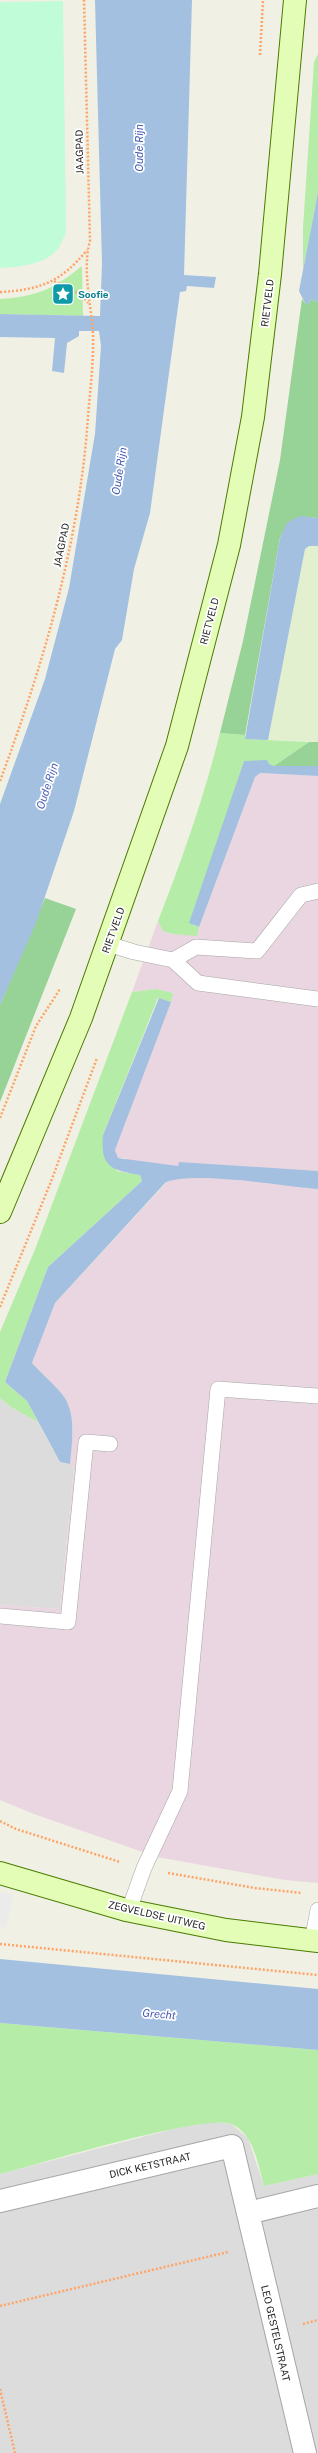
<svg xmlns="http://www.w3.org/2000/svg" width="318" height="2453" viewBox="0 0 318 2453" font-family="'Public Sans',sans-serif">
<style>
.residential{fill:#dddcdc}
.industrial{fill:#ead6e0}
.farmland{fill:#e3f0cf}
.grass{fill:#b5eda8}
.forest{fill:#97d297}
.park{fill:#bffcd7}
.parking{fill:#ebebeb}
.water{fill:#a3c0e0}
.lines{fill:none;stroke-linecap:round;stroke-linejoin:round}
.lane-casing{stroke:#a6a6a6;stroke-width:16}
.street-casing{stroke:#a6a6a6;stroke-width:24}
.secondary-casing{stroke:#497c00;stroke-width:24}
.path{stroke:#ffa467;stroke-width:2.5;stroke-dasharray:2 2;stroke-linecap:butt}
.lane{stroke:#fff;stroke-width:15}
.street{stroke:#fff;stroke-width:22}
.secondary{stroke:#e4fdb6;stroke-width:22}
.labels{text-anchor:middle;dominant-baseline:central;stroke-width:3.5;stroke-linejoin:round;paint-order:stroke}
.street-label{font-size:10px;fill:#1f1f1f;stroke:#fff}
.culture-label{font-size:10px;font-weight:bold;fill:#0d838f;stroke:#fff;text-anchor:start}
.water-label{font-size:11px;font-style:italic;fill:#465bb4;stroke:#fff}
</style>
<rect width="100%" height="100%" fill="#f0f0e4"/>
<!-- residential -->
<path class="residential" d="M0,1398l11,9 27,15 22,40 10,2 4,4 -14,141 -60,-4z
M214,2122l17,2 17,14 16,48 54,-12v279h-318v-279l177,-46z"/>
<!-- industrial -->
<path class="industrial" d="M260,773l58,3v1107l-33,-3 -128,-23 -123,-43 -34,-14v-195l60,4 14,-141 -4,-4 3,-35 -10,-34 -31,-32 23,-60 111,-120 -41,-25h-7l-3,-8 58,-157 -17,-4 -24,3 26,-71 5,10 8,3 26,1 2,-12 56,-146z"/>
<!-- farmland -->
<path class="farmland" d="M309,546h9v196l-50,-2 37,-191z"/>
<!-- grass -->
<path class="grass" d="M318,54v138l-15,78v-42l11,-166z
M82,266l1,50 -83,-2v-15c38,-3 52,-9 82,-33z
M220,733l25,2v4l64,3 -35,24 -30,-5 -51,164 6,2 -2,9 -25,-2 -9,-3 -5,-10c24,-61 46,-124 62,-188z
M156,989l17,4 -2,9 -13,-4 -55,137 14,36 23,4 2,6 -94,86 -43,115 22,19 11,21 -27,-15 -11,-9v-66l36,-85 96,-255z
M0,2023l318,27v124l-54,12c-6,-21 -10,-53 -33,-62 -29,-10 -192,40 -231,50z"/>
<!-- forest -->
<path class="forest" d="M302,299l3,4 4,1 1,-5 8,3v216c-22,-2 -28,-1 -38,20l-35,197 -25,-2 23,-92 37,-181z
M309,742h9v24h-44z
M45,898l31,11 -76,193v-97z"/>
<!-- park -->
<path class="park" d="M63,1l3,232c-3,5 -5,12 -9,17 -13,15 -39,17 -57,18v-266z"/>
<!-- parking -->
<path class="parking" d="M0,1892l13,2 -7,34 -6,-1z"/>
<!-- water -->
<path class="water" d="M95,0h97l-8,275 32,2 -2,11 -27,-2 -1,5 -6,1 -30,221 -16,56 -12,71 -7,9 -41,162 -38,112 -36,82v-201l45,-125 24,-91 26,-154 6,-88 -2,-15h-20v5l-12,7 -3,30 -12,-2 3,-33 -55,-1v-23l100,2 2,-52z
M318,192v110l-8,-3 -1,6 -4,-2 -6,-12z
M300,516l18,2v28h-9l-4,3 -37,191 -23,-1 35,-201 7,-15z
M267,760l2,4 5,2h44v10l-58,-3 -5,4 -56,150 -10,-4 55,-162z
M159,998l12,4 -56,148 3,8 60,8 1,-4 139,9v18c-36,-3 -122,-18 -152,-7l-111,121 -23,60c9,10 21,20 30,31 15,19 10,48 8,70l-10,-2 -33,-61 -22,-19 43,-115 94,-86 -2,-6c-28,-5 -40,-7 -37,-40z
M0,1959l318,30v61l-318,-27z"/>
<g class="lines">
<!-- lane casing -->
<g class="lane-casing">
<path id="lane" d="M108,944l26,8 39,8 25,23 120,16
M173,960l23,-13 61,4 44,-56 17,-4
M0,1616l68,6 18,-180 24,2
M129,1910l15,-42 36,-77 38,-402 100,7
M312,1941l6,-31"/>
</g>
<!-- street casing -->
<g class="street-casing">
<path id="street" d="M0,2201l232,-55 73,307
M248,2213l70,-17"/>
</g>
<!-- secondary casing -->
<g class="secondary-casing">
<path id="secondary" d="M0,1212l81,-194 96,-272 52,-201 24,-128 17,-143 25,-274
M0,1873l126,37 100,20 92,11"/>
</g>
<!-- path -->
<path class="path" d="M260,55l3,-55
M54,281l28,14 6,8
M0,292c40,-2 61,-10 87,-42
M0,781c42,-113 77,-230 87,-351 2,-32 7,-65 6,-96 -2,-31 -11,-64 -3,-93l-6,-241
M0,1118l36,-92 24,-37
M0,1307l50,-123 47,-126
M0,1821l16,8 104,33
M168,1873l87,15 47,5
M0,1944l318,31
M0,2306l228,-54
M303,2324l15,-4
M0,2389l15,64"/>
<!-- lane -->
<use href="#lane" class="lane"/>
<!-- street -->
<use href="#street" class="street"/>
<!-- secondary -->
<use href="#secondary" class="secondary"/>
</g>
<!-- icons -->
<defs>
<g id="sight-square" transform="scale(1.15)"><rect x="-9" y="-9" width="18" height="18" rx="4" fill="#0f9aa8" stroke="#fff"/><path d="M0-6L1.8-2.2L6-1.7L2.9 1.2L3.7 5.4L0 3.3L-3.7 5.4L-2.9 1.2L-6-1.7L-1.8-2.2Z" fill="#fff"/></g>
</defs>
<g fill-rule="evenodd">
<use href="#sight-square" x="63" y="294"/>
</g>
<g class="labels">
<!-- street labels -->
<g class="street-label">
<text transform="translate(79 152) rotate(-91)">JAAGPAD</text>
<text transform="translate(267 303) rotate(-83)">RIETVELD</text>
<text transform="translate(61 545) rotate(-78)">JAAGPAD</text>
<text transform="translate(209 621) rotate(-75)">RIETVELD</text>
<text transform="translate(113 930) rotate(-70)">RIETVELD</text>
<text transform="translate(157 1915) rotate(13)">ZEGVELDSE UITWEG</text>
<text transform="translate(150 2165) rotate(-13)">DICK KETSTRAAT</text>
<text transform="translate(276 2333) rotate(77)">LEO GESTELSTRAAT</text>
</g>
<!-- culture labels -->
<g class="culture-label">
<text x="78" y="294">Soofie</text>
</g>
<!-- water labels -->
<g class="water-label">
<text transform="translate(139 148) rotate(-90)">Oude Rijn</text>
<text transform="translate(119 471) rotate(-81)">Oude Rijn</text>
<text transform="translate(47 786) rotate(-72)">Oude Rijn</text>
<text transform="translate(159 2014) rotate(5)">Grecht</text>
</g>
</g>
</svg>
